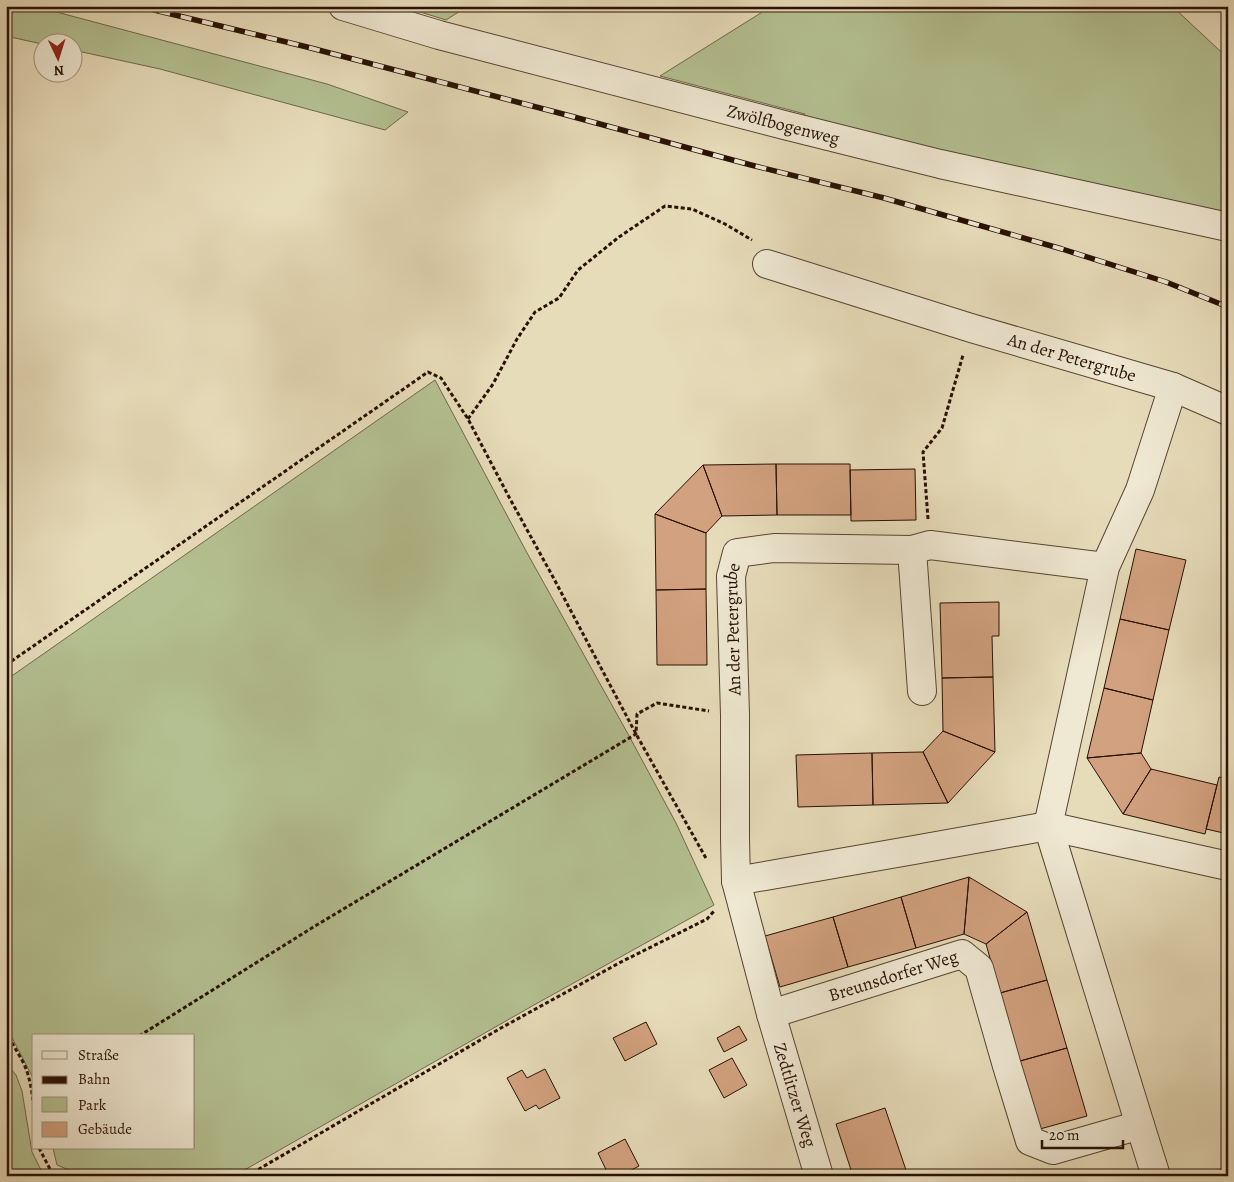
<svg xmlns="http://www.w3.org/2000/svg" width="1234" height="1182" viewBox="0 0 1234 1182" font-family="Alegreya,serif">
<style>
.green{fill:#b4c091;stroke:#6e684a}
.building{fill:#d2a17f;stroke:#281003}
.lines{fill:none;stroke-linecap:round;stroke-linejoin:round}
.minor-casing{stroke:#584331;stroke-width:30}
.path{stroke:#281003;stroke-width:3;stroke-dasharray:4 2.5;stroke-linecap:butt}
.minor{stroke:#efe8d2;stroke-width:28}
.rail-casing{stroke:#281003;stroke-width:5.5}
.rail{stroke:#efe8d2;stroke-width:4;stroke-dasharray:11;stroke-linecap:butt}
.labels{text-anchor:middle;dominant-baseline:central;stroke-width:4.5;stroke-linejoin:round;paint-order:stroke}
.street-label{font-size:18px;fill:#281003;stroke:#efe8d2}
</style>
<rect width="100%" height="100%" fill="#e7dcba"/>
<filter id="stains"><feTurbulence type="fractalNoise" baseFrequency=".004" numOctaves="4"/><feColorMatrix values="0 0 0 0 .2 0 0 0 0 .09 0 0 0 0 .02 0 0 0 .5 -.17"/></filter>
<radialGradient id="worn" r=".72"><stop offset=".6" stop-color="#630" stop-opacity="0"/><stop offset="1" stop-color="#630" stop-opacity=".3"/></radialGradient>
<!-- green -->
<path class="green" d="M6,6h28l293,78 81,28 -23,18 -225,-61 -87,-19 -1,-8h-30v2l-36,-8z
M401,6h67l-22,14z
M772,6h400l47,44 9,6v163l-430,-97 7,-8 -145,-38z
M435,380l91,171 102,183 48,89 38,82 -180,100 -300,171h-131l-27,-3 -19,-8 -4,-17h141v-112h-160v44l-28,-54v-346z
M6,1063l10,12 6,16 10,61 12,24h-38z"/>
<!-- building -->
<path class="building" d="M776,464h74l1,51h-74z
M776,464l1,51 -55,1 -19,-51z
M703,465l19,51 -16,17 -51,-19z
M915,469l1,51 -65,1 -1,-51z
M655,514l51,19v56l-50,1z
M1136,549l50,11 -17,70 -49,-11z
M706,589l1,76h-50l-1,-75z
M999,602v34h-7l1,41 -51,1 -2,-75z
M1120,619l49,11 -16,70 -49,-12z
M993,677l2,75 -52,-21 -1,-53z
M1104,688l49,12 -12,53 -54,5z
M943,731l52,21 -47,51 -25,-51z
M923,752l25,51 -75,2 -1,-52z
M872,753l1,52 -75,2 -2,-52z
M1141,753l10,16 -28,45 -36,-56z
M1151,769l66,16 -12,49 -82,-20z
M1219,777l9,2v55l-22,-5z
M969,877l58,35 -41,32 -22,-10z
M969,877l-5,57 -48,14 -15,-51z
M901,897l15,51 -68,19 -15,-50z
M1027,912l20,68 -47,13 -14,-49z
M833,917l15,50 -68,20 -15,-51z
M1047,980l20,68 -47,13 -20,-68z
M646,1022l11,22 -32,17 -12,-23z
M739,1026l8,14 -23,12 -7,-14z
M1067,1048l20,68 -47,13 -20,-68z
M732,1058l15,27 -23,13 -15,-28z
M545,1069l15,29 -21,11 -3,-4 -11,6 -18,-33 15,-8 5,8z
M885,1108l23,68h-55l-17,-52z
M625,1139l14,27 -19,10h-11l-11,-23z
M1228,1167v9h-22l-1,-1z"/>
<g class="lines">
<!-- minor casing -->
<g class="minor-casing">
<g id="minor">
<path id="s1" d="M343,6l96,29 345,90 156,39 288,63"/>
<path id="s2" d="M767,264l204,64 202,59 55,24"/>
<path d="M912,550l10,141"/>
<path id="s3" d="M736,881l-1,-42v-124l-4,-139 6,-23 37,-5 138,2 18,-5 175,22"/>
<path id="s4" d="M771,1014l191,-60 17,14 28,98 23,75 23,9 87,-25"/>
<path d="M819,1176l-48,-162 -35,-133 178,-31 134,-24 180,40"/>
<path d="M1156,1176l-16,-51 -92,-299 57,-259 35,-77 33,-103"/>
</g>
</g>
<!-- path -->
<path class="path" d="M468,419l25,-35 24,-45 18,-27 24,-14 19,-28 41,-33 46,-31 27,3 33,15 27,16
M928,519l-5,-67 19,-24 21,-73
M6,665l422,-293 13,6 27,41 41,78 44,80 83,157 71,126
M6,1031c5,11 11,20 17,31 7,14 9,30 11,46
M139,1036l176,-110 321,-192 1,-20 20,-11 52,8
M39,1148l12,23 4,5
M247,1176l254,-148 120,-66 86,-43 8,-9"/>
<!-- minor -->
<use href="#minor" class="minor"/>
<!-- rail casing -->
<g class="rail-casing">
<path id="rail" d="M138,6l169,41 256,67 188,51 133,33 178,51 104,33 62,25"/>
</g>
<!-- rail -->
<use href="#rail" class="rail"/>
</g>
<g class="labels">
<!-- street labels -->
<g class="street-label">
<text stroke="none"><textPath href="#s1" startOffset="456">Zwölfbogenweg</textPath></text>
<text stroke="none"><textPath href="#s2" startOffset="319">An der Petergrube</textPath></text>
<text stroke="none"><textPath href="#s3" startOffset="252">An der Petergrube</textPath></text>
<text stroke="none"><textPath href="#s4" startOffset="128">Breunsdorfer Weg</textPath></text>
<text transform="translate(795 1095) rotate(73)">Zedtlitzer Weg</text>
</g>
</g>
<!-- margin -->
<rect width="1234" height="1182" fill="none" stroke="#e7dcba" stroke-width="25"/>
<rect x="8" y="8" width="1219" height="1167" fill="none" stroke="#281003" stroke-width="2.5"/>
<rect x="12" y="12" width="1209" height="1157" fill="none" stroke="#281003"/>
<!-- legend -->
<rect x="32" y="1034" width="162" height="115" fill="#efe8d2" stroke="#9f927f"/>
<rect x="42" y="1051" width="25" height="8" fill="#efe8d2" stroke="#9f927f"/>
<text x="78" y="1060" font-size="15" fill="#281003">Straße</text>
<rect x="42" y="1076" width="25" height="8" fill="#281003" stroke="#9f927f"/>
<text x="78" y="1084" font-size="15" fill="#281003">Bahn</text>
<rect x="42" y="1097" width="25" height="15" fill="#b4c091" stroke="#9f927f"/>
<text x="78" y="1110" font-size="15" fill="#281003">Park</text>
<rect x="42" y="1122" width="25" height="15" fill="#d2a17f" stroke="#9f927f"/>
<text x="78" y="1134" font-size="15" fill="#281003">Gebäude</text>
<!-- north arrow -->
<g transform="translate(58 58) rotate(176)"><circle r="24" fill="#efe8d2" stroke="#9f927f"/>
<path d="M0-4L9 19L0 12L-9 19Z" fill="#8f2418"/>
<text y="-8" font-size="14" font-weight="bold" text-anchor="middle" fill="#281003">N</text>
</g>
<!-- scale -->
<path d="M1042 1140v8h81v-8" fill="none" stroke="#281003" stroke-width="2.5"/>
<text x="1049" y="1140" font-size="15" fill="#281003" stroke="#efe8d2" stroke-width="4" paint-order="stroke">20 m</text>
<rect width="100%" height="100%" filter="url(#stains)"/>
<rect width="100%" height="100%" fill="url(#worn)"/>
</svg>
